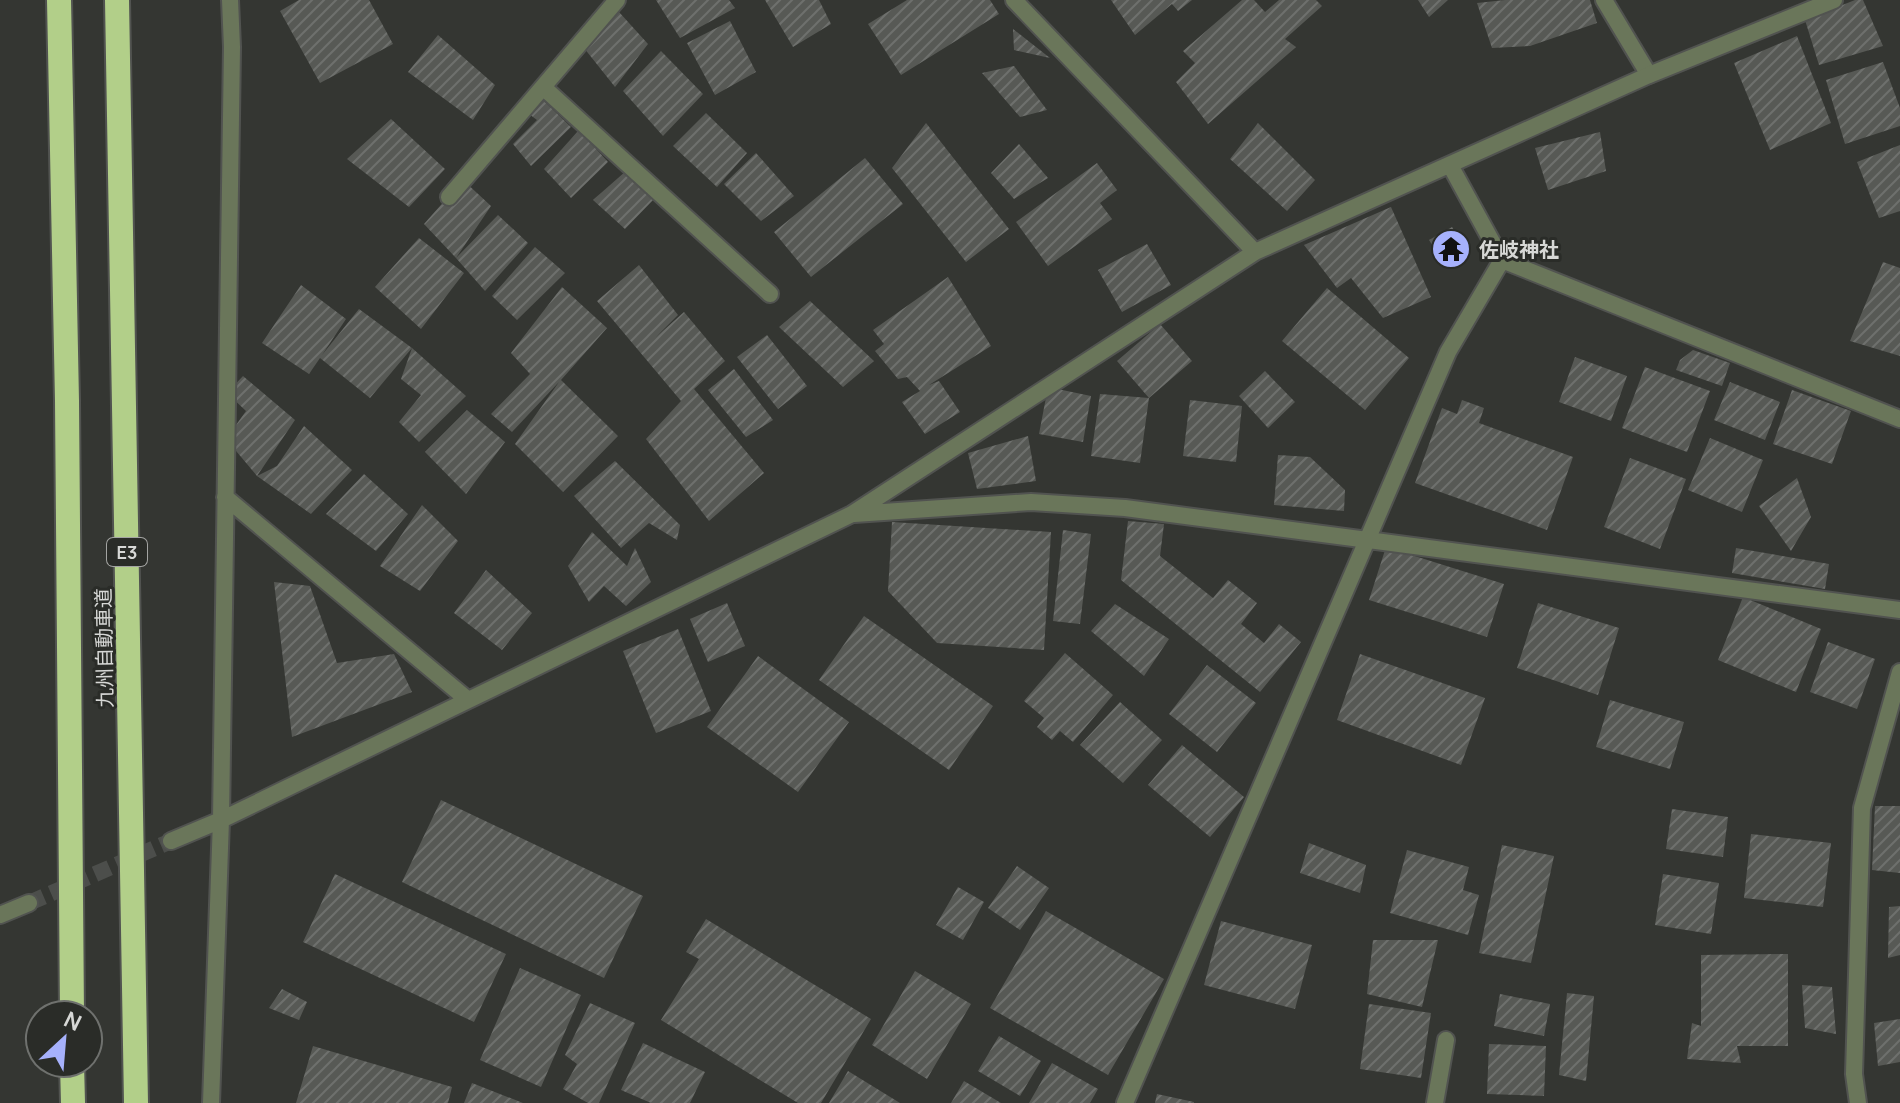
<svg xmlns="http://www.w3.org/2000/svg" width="1900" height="1103" viewBox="0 0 1900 1103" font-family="Manrope,'Noto Sans JP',sans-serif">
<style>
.building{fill:url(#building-hatch)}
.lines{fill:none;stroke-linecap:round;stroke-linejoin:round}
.street-tunnel{stroke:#4c4e4b;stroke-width:16;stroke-dasharray:16 8;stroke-linecap:butt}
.lane-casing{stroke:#515350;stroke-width:20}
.street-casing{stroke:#515350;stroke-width:20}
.highway-casing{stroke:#515350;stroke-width:28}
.lane{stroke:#6a765a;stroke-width:16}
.street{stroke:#6a765a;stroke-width:16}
.highway{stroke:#b2cf89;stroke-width:24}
.labels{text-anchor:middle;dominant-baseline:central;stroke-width:6;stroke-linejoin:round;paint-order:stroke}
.shield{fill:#2a2c28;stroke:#a3a4a2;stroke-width:2}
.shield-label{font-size:18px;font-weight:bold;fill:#d7d8d6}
.poi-label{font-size:20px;font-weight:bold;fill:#d7d8d6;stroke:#2a2c28;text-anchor:start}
.street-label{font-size:20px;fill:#d7d8d6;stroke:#2a2c28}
</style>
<defs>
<pattern id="building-hatch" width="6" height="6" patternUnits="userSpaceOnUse" patternTransform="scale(2)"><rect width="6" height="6" fill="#575955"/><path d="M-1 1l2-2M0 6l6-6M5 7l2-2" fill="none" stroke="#6e706d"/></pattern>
</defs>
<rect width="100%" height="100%" fill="#343632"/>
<!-- building -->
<path class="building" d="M299,0h70l24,44 -73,39 -40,-72z
M656,0h73l6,8 -55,30z
M765,0h54l12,24 -38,23z
M907,0h83l9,14 -98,61 -33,-51z
M1111,0h81l-14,11 -6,-7 -37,31z
M1242,0h12l11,12 14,-12h37l6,6 -37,33 11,8 -88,77 -32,-42 19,-19 -12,-12z
M1418,0h30l-19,17z
M1505,0h85l7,23 -67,23 -38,2 -15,-45z
M1855,0h8l20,46 -64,19 -14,-45z
M619,12l29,32 -33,43 -31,-39z
M730,21l26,51 -41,23 -28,-52z
M1013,29l37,29 -36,-8z
M438,35l57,50 -22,35 -65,-48z
M1797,36l34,87 -61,27 -36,-87z
M661,51l42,43 -40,42 -40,-45z
M1883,62l17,46v18l-55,18 -19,-64z
M1014,66l33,44 -27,7 -38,-44z
M542,99l29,28 -40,39 -18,-22 24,-24 -8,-6z
M706,113l41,40 -30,34 -44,-41z
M391,119l54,50 -36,38 -62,-48z
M926,123l83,106 -43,33 -74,-94z
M1258,123l57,57 -28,31 -57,-52z
M579,130l29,32 -37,36 -27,-29z
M1600,132l6,39 -58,19 -13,-42z
M1019,144l29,34 -34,21 -23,-26z
M1900,145v66l-21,7 -22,-56z
M756,153l38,43 -33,25 -37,-37z
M865,158l38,46 -92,73 -37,-45z
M1097,163l20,27 -17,13 12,16 -64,47 -32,-44z
M626,171l28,28 -29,30 -32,-29z
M463,180l28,26 -35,52 -32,-34z
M1391,207l40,90 -48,21 -32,-40 -14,10 -33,-43z
M498,215l30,28 -43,48 -29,-33z
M1452,227l17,26 -24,12 -16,-25z
M419,238l45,35 -43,56 -46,-42z
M1147,244l24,41 -49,27 -24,-42z
M535,247l30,26 -48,47 -25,-24z
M1883,262l17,6v88l-50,-15z
M639,265l39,50 -22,22 28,-25 41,49 -31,28 70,84 -55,48 -63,-82 35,-38 -84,-100z
M948,277l43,69 -62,39 10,-4 21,31 -35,22 -23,-32 18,-11 -13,-14 -9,2 -23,-28 9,-7 -11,-14z
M301,285l45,34 -24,36 37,-46 53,39 54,48 -47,46 -20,-20 22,-27 -20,-16 11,-31 -42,50 -50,-40 -11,16 -47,-31z
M562,287l45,41 -46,52 57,56 -55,56 -48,-48 44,-62 -47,50 -21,-18 39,-40 -19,-21z
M1327,288l82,70 -44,52 -83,-69z
M810,301l64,60 -31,26 -64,-60z
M1160,324l32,37 -43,37 -32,-37z
M767,335l40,51 -29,23 -41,-52z
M1693,350l37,13 -8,23 -46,-16 4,-10z
M1575,357l52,19 -16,45 -52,-19z
M1645,367l65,24 -23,61 -65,-24z
M734,369l39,51 -27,17 -38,-47z
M1265,371l30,31 -27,26 -29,-32z
M243,376l52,44 -38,56 20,-10 27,-40 48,44 -41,44 -54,-38 -31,-37 20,-28 -19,-18z
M1730,382l50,20 -15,38 -51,-20z
M1048,387l43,9 -8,46 -44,-8z
M1792,390l59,21 -19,53 -59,-20z
M1100,394l49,4 -9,65 -49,-7z
M1190,400l52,6 -6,56 -53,-6z
M1462,400l22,8 -5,15 94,34 -26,73 -132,-47 27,-75 15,6z
M467,410l38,32 -39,52 -41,-42z
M1028,436l8,45 -59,8 -9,-36z
M1710,438l53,22 -21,52 -54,-22z
M1278,455l32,2 35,33 -1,21 -70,-6z
M1630,458l56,21 -26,70 -56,-22z
M615,461l65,64 -3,15 -28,-17 -28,25 -47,-52z
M364,474l44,40 -32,37 -50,-37z
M1797,478l14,39 -20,34 -32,-45z
M422,505l36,36 -38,50 -40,-25z
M1128,521l36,3 -4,32 53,42 15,-18 29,23 -16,21 23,19 15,-19 22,18 -41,50 -139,-112z
M892,522l159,10 -7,118 -107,-7 -49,-52z
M1063,530l28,4 -11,90 -27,-3z
M592,532l35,34 8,-18 16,34 -25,24 -22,-20 -15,16 -21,-36z
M1386,547l118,37 -17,53 -118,-37z
M1736,548l93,16 -4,25 -93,-16z
M486,570l46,43 -30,37 -48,-37z
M274,582l36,4 27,77 57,-9 18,38 -120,45z
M1743,597l78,32 -25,63 -78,-32z
M727,603l18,43 -37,16 -18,-43z
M1538,603l81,25 -21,67 -81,-27z
M1115,604l54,35 -25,37 -53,-45z
M864,616l129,90 -44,64 -130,-90z
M678,629l33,82 -55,22 -33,-82z
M1828,642l47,17 -18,50 -47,-17z
M1065,653l48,42 -40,47 -13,-11 -8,9 -15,-13 7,-9 -20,-17z
M1360,654l125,44 -24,67 -124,-45z
M758,656l91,66 -51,70 -91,-65z
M1207,665l49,38 -39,49 -48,-38z
M1610,700l74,22 -14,47 -74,-22z
M1120,702l42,38 -39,43 -43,-38z
M1182,745l62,52 -34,40 -62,-52z
M441,800l202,96 -39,82 -202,-96z
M1875,806h25v67l-28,-3z
M1672,809l56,8 -5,40 -57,-8z
M1751,834l80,9 -8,64 -79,-9z
M1309,843l57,22 -6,28 -60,-20z
M1502,845l52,11 -23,107 -52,-10z
M1407,850l62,17 -6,23 16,5 -11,40 -78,-22z
M1017,866l32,22 -29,42 -32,-22z
M335,874l171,80 -32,68 -171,-80z
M1663,874l56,9 -8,51 -56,-9z
M958,887l26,15 -21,38 -27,-15z
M1900,906v49l-12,3 1,-51z
M1046,911l118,68 -56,96 -118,-67z
M706,919l165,100 -50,84h-23l-137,-83 38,-61 -13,-7z
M1221,921l91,24 -17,64 -91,-24z
M1373,940h65l-16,67 -55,-13z
M1788,954v92h-51l4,17 -54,-4 5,-36 9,3v-71z
M520,968l61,27 -40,92 -61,-27z
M915,971l56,33 -44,75 -55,-34z
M1802,985l30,2 4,47 -31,-6z
M282,989l25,13 -8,18 -30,-12z
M1567,993l27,3 -8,85 -27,-6z
M1500,994l50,10 -6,32 -50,-10z
M590,1003l45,20 -36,80h-11l-25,-14 14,-25 -12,-9z
M1369,1004l62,9 -10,65 -61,-9z
M1900,1019v43l-22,4 -4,-43z
M999,1036l42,25 -21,35 -42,-25z
M643,1043l62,29 -15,31h-39l-30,-13z
M1489,1044l57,2 -2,50 -57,-2z
M313,1046l139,41 -4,16h-152z
M1052,1063l46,26 -8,14h-61z
M848,1071l52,32h-71z
M964,1081l37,22h-50z
M472,1083l51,20h-59z
M1157,1094l37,8v1h-39z"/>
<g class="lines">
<!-- street-tunnel -->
<path class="street-tunnel" d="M29,903l142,-62"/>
<!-- lane casing -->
<g class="lane-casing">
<path id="lane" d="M1604,0l45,75"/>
</g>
<!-- street casing -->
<g class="street-casing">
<path id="street" d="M1014,0l241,252
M543,87l227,207
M1450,165l52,95 398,159
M449,197l168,-197
M225,497l243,203
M854,514l177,-12 94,6 775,102
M171,841l50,-21 631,-306 403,-262 394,-177 185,-75
M0,915l29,-12
M211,1103l10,-283 11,-773 -2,-47
M1125,1103l323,-751 54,-92
M1435,1103l11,-63
M1858,1103l-4,-29 8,-266 38,-136"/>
</g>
<!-- highway casing -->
<g class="highway-casing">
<path id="highway" d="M59,0l8,401 5,614
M117,0l19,1103
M72,1063l1,40"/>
</g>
<!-- lane -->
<use href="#lane" class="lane"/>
<!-- street -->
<use href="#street" class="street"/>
<!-- highway -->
<use href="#highway" class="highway"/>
</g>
<!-- icons -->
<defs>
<g id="temple-disc" transform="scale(2)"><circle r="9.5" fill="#a6b1fc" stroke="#2a2c28"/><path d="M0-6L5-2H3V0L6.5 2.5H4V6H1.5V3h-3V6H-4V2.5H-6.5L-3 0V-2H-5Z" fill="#111"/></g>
</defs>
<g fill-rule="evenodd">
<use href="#temple-disc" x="1451" y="249"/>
</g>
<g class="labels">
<!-- shield labels -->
<rect class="shield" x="107" y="538" width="40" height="28" rx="6"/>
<g class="shield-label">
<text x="127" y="552">E3</text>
</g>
<!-- poi labels -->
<g class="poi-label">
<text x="1479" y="249">佐岐神社</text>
</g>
<!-- street labels -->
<g class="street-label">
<text transform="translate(104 648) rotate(-91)">九州自動車道</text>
</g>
</g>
<!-- north arrow -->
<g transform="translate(64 1039) rotate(26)"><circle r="38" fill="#2a2c28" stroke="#6f716e" stroke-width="2"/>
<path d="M0-6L14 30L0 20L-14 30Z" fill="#a6b1fc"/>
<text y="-12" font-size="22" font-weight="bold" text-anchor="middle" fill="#d7d8d6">N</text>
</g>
</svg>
